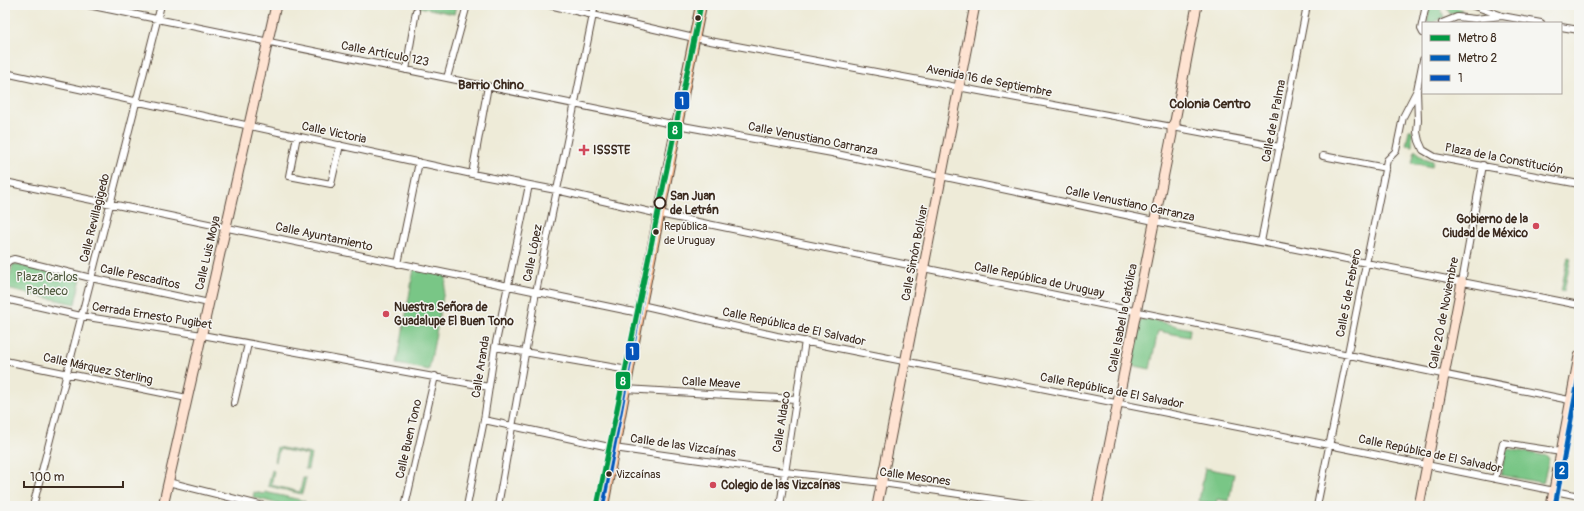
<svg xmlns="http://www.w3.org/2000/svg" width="1584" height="511" viewBox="0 0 1584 511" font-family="Pangolin,sans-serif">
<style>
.green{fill:#79c686;stroke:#5a7852}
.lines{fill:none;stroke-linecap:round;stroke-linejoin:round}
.street-casing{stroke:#56473a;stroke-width:8}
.secondary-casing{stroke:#56473a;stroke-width:11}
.primary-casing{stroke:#56473a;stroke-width:12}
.street{stroke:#fff;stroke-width:6}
.secondary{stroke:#fee3d2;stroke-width:9}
.primary{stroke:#fcba8e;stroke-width:10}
.bus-1-casing{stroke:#f6f6f2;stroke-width:7}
.bus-1{stroke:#0554ba;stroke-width:4}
.metro-1-casing{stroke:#f6f6f2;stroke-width:8}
.metro-2-casing{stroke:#f6f6f2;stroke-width:8}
.metro-1{stroke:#009a44;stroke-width:5}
.metro-2{stroke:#005eb8;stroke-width:5}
.bus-dot{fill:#3b2a1e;stroke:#f6f6f2;stroke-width:1.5}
.poi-dot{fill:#d1495b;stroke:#f6f6f2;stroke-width:1.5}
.stop-dot{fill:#f6f6f2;stroke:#3b2a1e;stroke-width:2}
.labels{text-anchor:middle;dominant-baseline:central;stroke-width:3;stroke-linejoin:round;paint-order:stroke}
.bus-label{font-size:11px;fill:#3b2a1e;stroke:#f6f6f2;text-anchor:start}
.street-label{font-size:12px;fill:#3b2a1e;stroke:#f6f6f2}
.poi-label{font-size:12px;font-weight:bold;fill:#3b2a1e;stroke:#f6f6f2;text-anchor:start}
.stop-label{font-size:12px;font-weight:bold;fill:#3b2a1e;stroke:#f6f6f2;text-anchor:start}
.park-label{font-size:12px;fill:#4e593d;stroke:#f6f6f2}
.neighbourhood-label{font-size:13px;font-weight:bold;fill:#3b2a1e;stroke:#f6f6f2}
.line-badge{stroke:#f6f6f2;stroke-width:1.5}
.badge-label{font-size:11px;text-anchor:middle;font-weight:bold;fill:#fff}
</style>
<rect width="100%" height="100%" fill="#f6f6f2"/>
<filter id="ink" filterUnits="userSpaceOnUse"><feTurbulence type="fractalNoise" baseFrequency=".025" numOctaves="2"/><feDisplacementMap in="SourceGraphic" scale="8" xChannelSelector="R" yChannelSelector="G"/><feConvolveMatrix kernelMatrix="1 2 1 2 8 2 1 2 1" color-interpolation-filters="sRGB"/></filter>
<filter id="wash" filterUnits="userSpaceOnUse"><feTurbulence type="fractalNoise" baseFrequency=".012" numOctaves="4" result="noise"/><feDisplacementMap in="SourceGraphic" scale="16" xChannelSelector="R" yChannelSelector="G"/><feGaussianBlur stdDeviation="0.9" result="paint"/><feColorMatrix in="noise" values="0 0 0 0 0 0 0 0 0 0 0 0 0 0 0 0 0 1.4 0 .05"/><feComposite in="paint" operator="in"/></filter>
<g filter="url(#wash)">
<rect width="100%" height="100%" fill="#eeebd8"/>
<!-- green -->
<path class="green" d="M410,5h46l-2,9z
M1430,5h9l5,12 -12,6h-5z
M1445,5h8l9,5 -1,3 -11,1z
M1409,130h3v16l-6,-1z
M1415,150l9,8 9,3 -1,6 -20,-4z
M1568,257l3,1 -7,33h-3z
M13,264l68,14 -6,26 -68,-15z
M414,269l33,6 -18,95 -32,-6z
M1144,318l46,11 -1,8 -31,-6 -8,38 -20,-4 10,-44z
M277,447l34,7 -3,15h-3l3,-14 -29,-6 -3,13 -2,-1z
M1508,449l39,7 2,3 -6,24 -42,-8 4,-23z
M1205,468l29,6 -5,27 -12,-2 -1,5 -17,-3z
M272,470l2,1 -3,14 29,7 3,-14h3l-4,16 -34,-8z
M254,492l10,2 1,-2 40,9 -2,5h-17l-33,-9z"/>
</g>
<g filter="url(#ink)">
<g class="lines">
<!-- street casing -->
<g class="street-casing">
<path id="street" d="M88,5l589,120 155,28 322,68 425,84
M549,5l145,33 586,109
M1471,5l29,10
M5,11l2,-6
M1442,23l15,-6 18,2 27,-3 39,7
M1561,27l18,3
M1423,33l-2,-4 5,-24
M1423,60l-6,30 1,31 -1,11 2,9 4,9 12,7 144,27
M406,70l10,-59
M5,73l467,101 84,16 103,24 920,188
M447,78l20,-73
M297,136l-8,40 42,8 9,-39
M1323,156l63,12
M472,174l16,-88
M5,182l634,131
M1261,242l46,-237
M398,264l21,-102
M5,268c1,-5 3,-8 9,-9l77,19 118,25
M1462,282l21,-117
M5,299l76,17 121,19 287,52
M641,305l136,31 552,109 250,51
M495,347l133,23
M5,361l182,37
M625,389l171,10
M234,403l14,-59
M484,420l130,28 171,24 97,11 160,23
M1495,479l8,-36 58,9
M168,482l96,24
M33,506l128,-501
M405,506l30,-130
M467,506l17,-86 11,-73 34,-162
M498,506l38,-214 59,-287
M780,506l25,-165
M1317,506l70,-346 9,-9 7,-34 14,-27"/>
</g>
<!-- secondary casing -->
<g class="secondary-casing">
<path id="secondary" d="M1175,125v-4l22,-116
M163,506l113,-501
M877,506l98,-501
M1097,506l75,-372v-7l3,-6
M1419,506l43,-224
M1551,506l28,-150"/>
</g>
<!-- primary casing -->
<g class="primary-casing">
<path id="primary" d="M603,506l38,-201 60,-300"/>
</g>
<!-- street -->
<use href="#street" class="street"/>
<!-- secondary -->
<use href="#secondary" class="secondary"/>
<!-- primary -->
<use href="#primary" class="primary"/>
<!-- bus-1 casing -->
<g class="bus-1-casing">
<path id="bus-1" d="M603,506l38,-201 60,-300"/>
</g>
<!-- bus-1 -->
<use href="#bus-1" class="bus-1"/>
<!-- metro-1 casing -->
<g class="metro-1-casing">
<path id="metro-1" d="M597,506l104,-501"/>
</g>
<!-- metro-2 casing -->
<g class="metro-2-casing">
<path id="metro-2" d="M1555,506l24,-130"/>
</g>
<!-- metro-1 -->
<use href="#metro-1" class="metro-1"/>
<!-- metro-2 -->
<use href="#metro-2" class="metro-2"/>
</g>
</g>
<!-- markers -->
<g class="bus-dot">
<circle cx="698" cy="18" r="3.5"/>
<circle cx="656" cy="232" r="3.5"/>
<circle cx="609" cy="474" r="3.5"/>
</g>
<g class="poi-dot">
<path d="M582 144h4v4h4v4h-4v4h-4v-4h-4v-4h4z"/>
<circle cx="1536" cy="226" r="4"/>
<circle cx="386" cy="314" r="4"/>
<circle cx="713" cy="485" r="4"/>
</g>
<circle class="stop-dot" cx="660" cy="203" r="5.5"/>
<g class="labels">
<!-- bus labels -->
<g class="bus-label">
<text x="664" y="226">República<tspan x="664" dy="14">de Uruguay</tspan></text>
<text x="616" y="474">Vizcaínas</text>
</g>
<!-- street labels -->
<g class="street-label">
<text transform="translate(385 54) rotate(11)">Calle Artículo 123</text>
<text transform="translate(989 81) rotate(11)">Avenida 16 de Septiembre</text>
<text transform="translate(1274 121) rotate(-79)">Calle de la Palma</text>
<text transform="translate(334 133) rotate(12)">Calle Victoria</text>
<text transform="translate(813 139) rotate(11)">Calle Venustiano Carranza</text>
<text transform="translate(1504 159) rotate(11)">Plaza de la Constitución</text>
<text transform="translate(1130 204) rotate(12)">Calle Venustiano Carranza</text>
<text transform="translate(95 218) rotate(-76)">Calle Revillagigedo</text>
<text transform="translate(324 237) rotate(12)">Calle Ayuntamiento</text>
<text transform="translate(208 253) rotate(-77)">Calle Luis Moya</text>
<text transform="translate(533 253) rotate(-79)">Calle López</text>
<text transform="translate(915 253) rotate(-79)">Calle Simón Bolívar</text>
<text transform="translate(140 277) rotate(12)">Calle Pescaditos</text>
<text transform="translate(1039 280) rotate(12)">Calle República de Uruguay</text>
<text transform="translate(1349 293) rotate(-79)">Calle 5 de Febrero</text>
<text transform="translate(1444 313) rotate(-79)">Calle 20 de Noviembre</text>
<text transform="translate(152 316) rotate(9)">Cerrada Ernesto Pugibet</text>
<text transform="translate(1123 318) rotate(-79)">Calle Isabel la Católica</text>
<text transform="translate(794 327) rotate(12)">Calle República de El Salvador</text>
<text transform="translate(481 367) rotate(-81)">Calle Aranda</text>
<text transform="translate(98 369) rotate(12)">Calle Márquez Sterling</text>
<text transform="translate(711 383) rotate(3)">Calle Meave</text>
<text transform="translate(1112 391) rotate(11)">Calle República de El Salvador</text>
<text transform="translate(782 422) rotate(-81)">Calle Aldaco</text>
<text transform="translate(409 439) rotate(-77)">Calle Buen Tono</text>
<text transform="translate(683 446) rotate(8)">Calle de las Vizcaínas</text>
<text transform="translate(1430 454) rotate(12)">Calle República de El Salvador</text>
<text transform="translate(915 477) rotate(8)">Calle Mesones</text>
</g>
<!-- poi labels -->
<g class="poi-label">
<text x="593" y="150">ISSSTE</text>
<text x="1528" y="219" text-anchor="end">Gobierno de la<tspan x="1528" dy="14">Ciudad de México</tspan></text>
<text x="394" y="307">Nuestra Señora de<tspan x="394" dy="14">Guadalupe El Buen Tono</tspan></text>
<text x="721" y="485">Colegio de las Vizcaínas</text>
</g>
<!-- stop labels -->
<g class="stop-label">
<text x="670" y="196">San Juan<tspan x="670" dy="14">de Letrán</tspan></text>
</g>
<!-- park labels -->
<g class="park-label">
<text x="47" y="277">Plaza Carlos<tspan x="47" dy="14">Pacheco</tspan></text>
</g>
<!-- neighbourhood labels -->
<g class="neighbourhood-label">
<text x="491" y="85">Barrio Chino</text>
<text x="1210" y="104">Colonia Centro</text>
</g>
</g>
<g class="line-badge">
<rect x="674" y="91" width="16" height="19" rx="4" fill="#0554ba"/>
<rect x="667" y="121" width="16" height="19" rx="4" fill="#009a44"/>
<rect x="625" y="342" width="15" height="19" rx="4" fill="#0554ba"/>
<rect x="615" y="371" width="16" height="19" rx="4" fill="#009a44"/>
<rect x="1554" y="461" width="15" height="19" rx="4" fill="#005eb8"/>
</g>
<g class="badge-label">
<text x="682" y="105">1</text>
<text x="675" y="134">8</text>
<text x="632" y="355">1</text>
<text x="623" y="385">8</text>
<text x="1562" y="474">2</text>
</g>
<!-- margin -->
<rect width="1584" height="511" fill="none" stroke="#f6f6f2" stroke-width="20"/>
<!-- legend -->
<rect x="1422" y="22" width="140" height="72" fill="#f6f6f2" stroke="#aba49d"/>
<rect x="1430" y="35" width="20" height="6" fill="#009a44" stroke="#aba49d"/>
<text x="1458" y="42" font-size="12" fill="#3b2a1e">Metro 8</text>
<rect x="1430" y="55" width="20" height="6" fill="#005eb8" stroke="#aba49d"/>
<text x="1458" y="62" font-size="12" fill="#3b2a1e">Metro 2</text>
<rect x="1430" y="75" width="20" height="6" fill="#0554ba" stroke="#aba49d"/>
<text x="1458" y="82" font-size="12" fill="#3b2a1e">1</text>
<!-- scale -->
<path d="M24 481v6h99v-6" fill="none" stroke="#3b2a1e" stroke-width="2"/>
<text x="30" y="481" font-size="12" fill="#3b2a1e" stroke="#f6f6f2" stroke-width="3" paint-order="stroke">100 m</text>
</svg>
